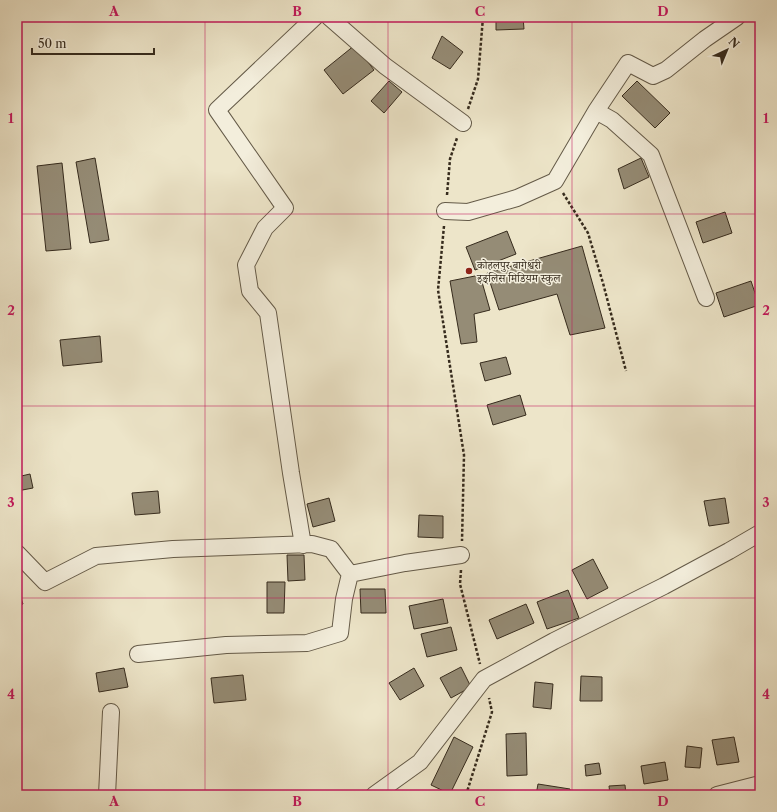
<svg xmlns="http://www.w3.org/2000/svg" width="777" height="812" viewBox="0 0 777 812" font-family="'Libre Caslon Text','Noto Serif Devanagari',serif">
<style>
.building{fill:#958c76;stroke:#362b1d}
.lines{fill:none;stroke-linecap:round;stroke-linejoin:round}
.minor-casing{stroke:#645a48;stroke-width:18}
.path{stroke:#362b1d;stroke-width:2.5;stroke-dasharray:3 2;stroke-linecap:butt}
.minor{stroke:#f3eedc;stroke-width:16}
.grid{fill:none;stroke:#c2185b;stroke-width:1;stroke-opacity:0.55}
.poi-dot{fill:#8f2418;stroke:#f3eedc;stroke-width:1.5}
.labels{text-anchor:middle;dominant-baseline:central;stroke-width:3;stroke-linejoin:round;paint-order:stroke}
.poi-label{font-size:11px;fill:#362b1d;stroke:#f3eedc;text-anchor:start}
.neatline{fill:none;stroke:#c2185b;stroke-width:1.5}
.grid-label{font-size:13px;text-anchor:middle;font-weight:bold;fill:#c2185b}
</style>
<rect width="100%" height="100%" fill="#ede5c9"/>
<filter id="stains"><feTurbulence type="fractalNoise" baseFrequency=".005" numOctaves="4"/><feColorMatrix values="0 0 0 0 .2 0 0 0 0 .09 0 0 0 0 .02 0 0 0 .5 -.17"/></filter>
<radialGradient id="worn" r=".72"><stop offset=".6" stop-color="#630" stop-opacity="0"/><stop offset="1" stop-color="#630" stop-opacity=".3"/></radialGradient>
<!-- building -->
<path class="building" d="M496,17h27l1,12 -28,1z
M442,36l21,16 -13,17 -18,-11z
M355,45l19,25 -31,24 -19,-24z
M389,81l13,11 -18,21 -13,-12z
M637,81l33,32 -15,15 -33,-32z
M95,158l14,82 -19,3 -14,-81z
M641,158l8,19 -25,12 -6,-20z
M62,163l9,86 -25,2 -9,-85z
M725,212l7,21 -29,10 -7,-21z
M507,231l9,23 -41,16 -9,-23z
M582,246l23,82 -35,7 -13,-41 -58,16 -12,-37z
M480,275l10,35 -16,4 3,28 -16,2 -11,-63z
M751,281l8,24 -35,12 -8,-24z
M100,336l2,26 -39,4 -3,-26z
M506,357l5,17 -26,7 -5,-18z
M520,395l6,20 -33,10 -6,-20z
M30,474l3,14 -16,3v-14z
M158,491l2,22 -25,2 -3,-22z
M329,498l6,23 -22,6 -6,-23z
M725,498l4,25 -20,3 -5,-25z
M419,515l24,1v22l-25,-1z
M287,555h17l1,25 -17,1z
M593,559l15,29 -21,11 -15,-29z
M267,582h18l-1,31h-17z
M17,586l6,18 -6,2z
M360,589h25l1,24h-25z
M568,590l11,28 -32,11 -10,-27z
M443,599l5,24 -34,6 -5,-23z
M526,604l8,19 -37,16 -8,-19z
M451,627l6,23 -30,7 -6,-23z
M461,667l10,20 -20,11 -11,-20z
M124,668l4,19 -29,5 -3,-19z
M414,668l10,18 -24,14 -11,-17z
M243,675l3,25 -32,3 -3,-25z
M581,676l21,1v24h-22z
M535,682l18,2 -2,25 -18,-2z
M526,733l1,42 -20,1 -1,-42z
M454,737l19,10 -23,47 -19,-9z
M734,737l5,25 -22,3 -5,-25z
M687,746l15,2 -2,20 -15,-1z
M665,762l3,18 -24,4 -3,-18z
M599,763l2,11 -15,2 -1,-11z
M538,784l32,5 -1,6h-33z
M625,785l1,10h-16l-1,-9z
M592,792l1,3h-16z"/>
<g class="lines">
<!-- minor casing -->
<g class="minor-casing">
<path id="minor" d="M329,17l56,49 78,57
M596,111l32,-48 25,13 13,-6 39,-31 32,-22
M445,211l23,1 49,-14 38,-17 41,-70 16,9 39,35 55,143
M303,545l-12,-72 -23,-160 -18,-22 -4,-26 19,-37 20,-20 -68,-98 98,-93
M17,553l28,29 51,-26 77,-7 139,-5 19,5 19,25 55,-11 56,-8
M138,654l88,-9 81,-2 33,-10 4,-34 6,-25
M107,795l4,-83
M374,795l46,-33 64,-83 70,-38 110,-55 65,-35 31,-18
M717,795l43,-11"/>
</g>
<!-- path -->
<path class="path" d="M468,109l10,-30 5,-62
M563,193l25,40 15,50 23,88
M447,195l3,-36 7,-21
M444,226l-6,64 26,165 -2,86
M461,570l-1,14 20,80
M466,795l26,-83 -3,-14"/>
<!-- minor -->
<use href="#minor" class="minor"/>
</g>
<!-- grid -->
<path class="grid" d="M205,17v778M388,17v778M572,17v778M17,214h743M17,406h743M17,598h743"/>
<!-- markers -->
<circle class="poi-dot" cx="469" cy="271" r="4"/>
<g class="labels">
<!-- poi labels -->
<g class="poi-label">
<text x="477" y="265">कोहलपुर बागेश्वरी<tspan x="477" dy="13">इङ्लिस मिडियम स्कुल</tspan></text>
</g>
</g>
<!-- margin -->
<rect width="777" height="812" fill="none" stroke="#ede5c9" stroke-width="44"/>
<!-- north arrow -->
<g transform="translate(727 50) rotate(44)" stroke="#f3eedc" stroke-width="3" paint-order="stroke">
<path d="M0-3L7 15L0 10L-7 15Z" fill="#362b1d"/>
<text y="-6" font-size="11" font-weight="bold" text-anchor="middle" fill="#362b1d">N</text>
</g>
<!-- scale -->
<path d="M32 48v6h122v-6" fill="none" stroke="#362b1d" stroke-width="2"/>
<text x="38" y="48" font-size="12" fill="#362b1d" stroke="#f3eedc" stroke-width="3" paint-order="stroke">50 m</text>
<rect x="22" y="22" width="733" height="768" class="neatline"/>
<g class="grid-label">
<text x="114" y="16">A</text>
<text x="297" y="16">B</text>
<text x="480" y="16">C</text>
<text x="663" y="16">D</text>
<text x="11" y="123">1</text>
<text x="766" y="123">1</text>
<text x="11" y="315">2</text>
<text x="766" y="315">2</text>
<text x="11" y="507">3</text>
<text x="766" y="507">3</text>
<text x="11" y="699">4</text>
<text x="766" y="699">4</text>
<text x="114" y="806">A</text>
<text x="297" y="806">B</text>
<text x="480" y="806">C</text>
<text x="663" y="806">D</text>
</g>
<rect width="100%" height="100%" filter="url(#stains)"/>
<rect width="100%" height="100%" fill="url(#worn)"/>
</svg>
